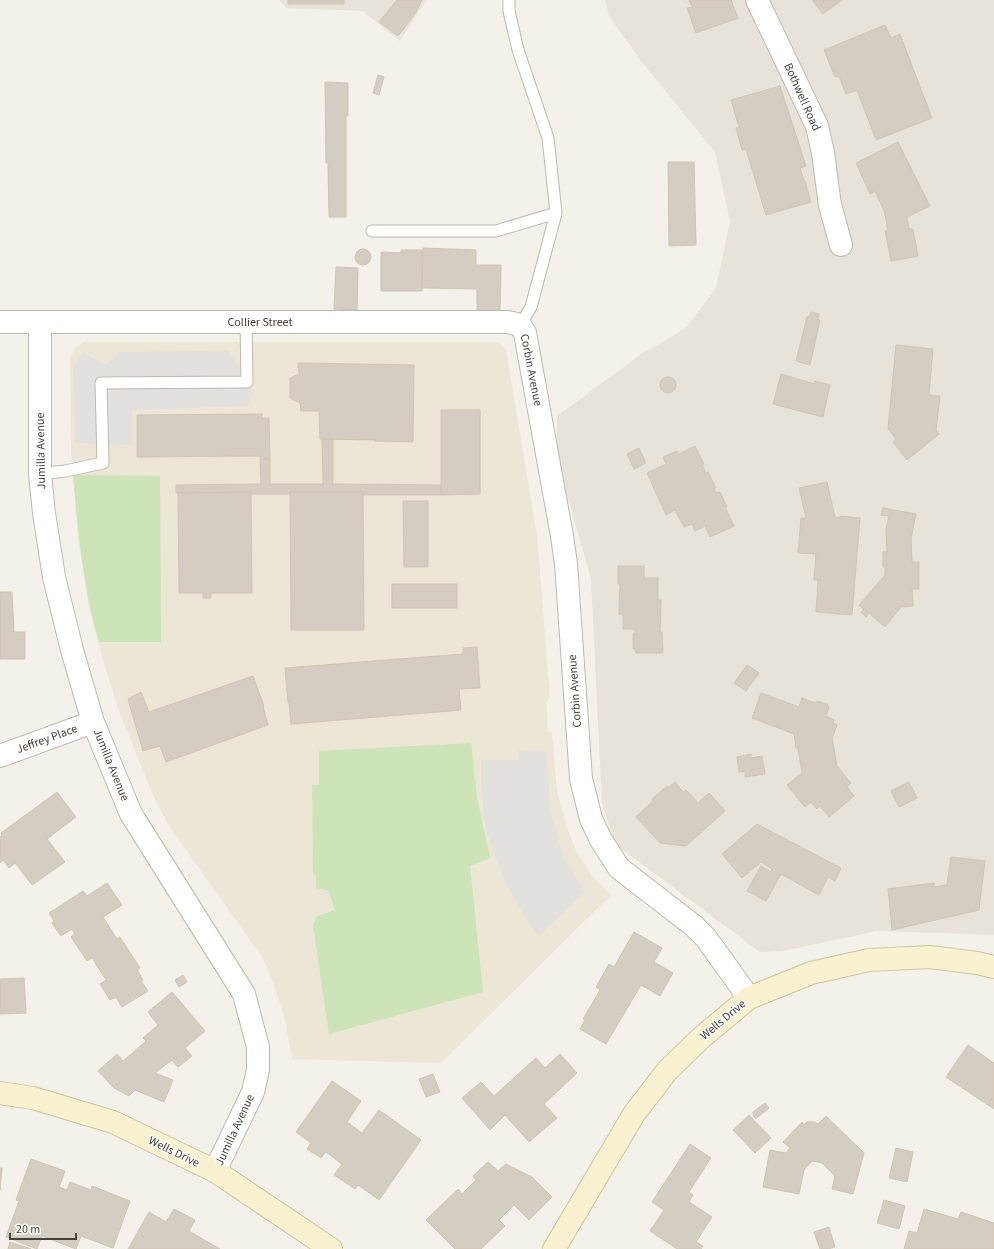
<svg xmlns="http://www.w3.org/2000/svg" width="994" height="1249" viewBox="0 0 994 1249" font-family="'Source Sans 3',sans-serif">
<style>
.residential{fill:#e7e3d9}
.education{fill:#ebe6d6}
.green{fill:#cde3b8}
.parking{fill:#e2e1de}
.building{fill:#d4cdc1;stroke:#cec5b5}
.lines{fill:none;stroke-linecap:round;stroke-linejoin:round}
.lane-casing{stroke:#beb9ae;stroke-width:13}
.street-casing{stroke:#beb9ae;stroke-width:24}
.secondary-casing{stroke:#cec49f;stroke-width:24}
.lane{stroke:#fff;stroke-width:11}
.street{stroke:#fff;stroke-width:22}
.secondary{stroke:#f9f1cf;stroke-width:22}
.labels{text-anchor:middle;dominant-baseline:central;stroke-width:3;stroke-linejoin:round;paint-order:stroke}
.street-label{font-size:12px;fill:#474239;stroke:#fff}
</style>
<rect width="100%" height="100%" fill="#f3f1ea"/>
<!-- residential -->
<path class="residential" d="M279,0h147l-26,41 -37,-30 -77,-3z
M605,0h389v935l-117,-4 -94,20 -23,1 -144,-107 -14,-42 -11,-224 -34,-120v-43l83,-61 46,-27 30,-40 14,-67 -15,-69 -74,-91 -32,-45z"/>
<!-- education -->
<path class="education" d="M83,342h412l6,2 5,6 31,186 13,162 -4,4 2,29 4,3 5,57 9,34 11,28 16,24 18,18 -170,168 -149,-4 -7,-40 -11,-34 -11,-27 -94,-132 -16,-31 -34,-84 -14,-44 -16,-59 -11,-70 -7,-87 -1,-94 5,-9z"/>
<!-- green -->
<path class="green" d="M73,475l87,1 1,166h-62c-16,-56 -21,-110 -26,-167z
M471,743l6,55 13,60 -20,8 13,126 -154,42 -16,-109 4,-9 18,-6 -7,-20 -12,-2v-13h-3l-1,-90h7v-34z"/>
<!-- parking -->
<path class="parking" d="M228,351l26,40 -7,15 -115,4v35l-57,-2 -2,-75 10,-15 23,12 14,-13z
M519,750l28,2 3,58 14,48 21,34 -47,45 -33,-55 -19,-52 -5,-45v-25h37z"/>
<!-- building -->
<path class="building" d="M288,0h56v4h-56z
M397,0h25l-7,14 -17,22 -19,-14z
M689,0h43h-1l7,18 -42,15 -9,-25 5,-1z
M812,0h30l-19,14z
M885,25l6,13 9,-4 32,84 -56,22 -19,-50 -11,4 -7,-18 -4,1 -11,-27z
M378,75l6,2 -5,18 -6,-2z
M325,82l23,1v33h-2v101h-17l-1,-54h-2z
M780,86l26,80 -6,2 4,13h1l6,21 -45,13 -20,-66 -4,1 -6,-22 3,-1 -8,-27z
M898,142l32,64 -23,11 2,12h4l5,27 -27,5 -6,-30h3l-4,-21 -9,-19 -5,3 -14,-31z
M668,162h26l2,83 -27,1z
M423,248l53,2v15h25l-1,47h-23v-23l-55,-1z
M355 257a8 8 0 1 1 16 0a8 8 0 1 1-16 0Z
M401,250h21v41h-41v-39l20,1z
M336,267l22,1 -1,42 -23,-1z
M811,312l8,2 -1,6h2l-10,45 -14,-4 11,-44h2z
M896,345l37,4 -4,46 11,1 -4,34 3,4 -32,26 -14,-18 3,-3 -8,-10z
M298,363l116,2 -1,77 -38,-1v-1l-55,-1 -1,-28h-18l-1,-8 -10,-5v-20l9,-4z
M781,374l34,10v-3l15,4 -7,32 -50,-13z
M660 385a8 8 0 1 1 16 0a8 8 0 1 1-16 0Z
M441,410h39v84l-39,1z
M262,414v4h7l1,41h-10v-3l-123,1v-42z
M322,439h11v45l107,1 1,10h-78v-3h-73v2h-39v-2l-75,1v-8l85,-1 -1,-25h10v25h53z
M695,446l9,18 -2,1 4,8 2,-1 8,16 -2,1 2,4 4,-1 7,15h-2l9,19 -24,11 -5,-11 -10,5 -3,-7 -8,3 -9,-17 -9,5 -19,-42 19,-9 -3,-7 14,-6 2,3z
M639,448l7,15 -12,6 -7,-15z
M827,482l8,35 5,1 1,-2 19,2 -8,97 -36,-3 2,-32h-4l2,-26 -18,-1 3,-35h5l-7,-30z
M251,492l1,101h-41v5h-8v-5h-24l-1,-100z
M290,492h73l1,138h-73z
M403,501h25v66h-24z
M883,508l33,6 -5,25 1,23h7v27h-7l1,17 -12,1 -16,20 -16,-14 -3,4 -5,-5 3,-3 -5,-4 26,-30v-8h-2v-15h4l-1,-23 3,-13 -8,-1z
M618,566h26v12h14v22h3l-1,32h2l1,21h-27l-1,-4h-2v-16h2v-4h-12v-15h-4l1,-30h-2z
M392,584h65v24h-65z
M0,592h12l2,40h11v27h-25z
M477,647l3,41 -21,1 2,21 -170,14 -2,-22h-1l-3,-34 178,-14v-6z
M747,665l12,8 -13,18 -12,-8z
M253,676l11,30 -1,1 5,18 -102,37 -6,-16 -17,5 -15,-52 13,-7 8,20z
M761,693l38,14 3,-9 13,5 3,-2 10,4 1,3 -3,8 8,4 -1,3 4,2 -5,13 5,28 14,17 -4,4 7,9 -25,21 -9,-11 -3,3 -6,-7 -6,5 -18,-22 15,-12 -4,-25h-2l-2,-14 -42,-16z
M751,754v4l11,-2 3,18 -20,3v-6l-6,1 -2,-15z
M675,782l8,10 3,-2 12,13 11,-10 16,18 -39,35 -26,-3 -24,-26 17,-16 -1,-2 15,-13 2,1z
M909,782l8,16 -18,9 -8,-16z
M57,792l19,25 -29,22 18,23 -33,23 -17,-22 -6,5 -6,-8 -3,3v-26l2,-2 -1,-2z
M757,824l84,44 -6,13 -7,-4 -9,18 -38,-21 -15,27 -19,-10 14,-25 10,6 1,-3 -11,-7 -19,16 -20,-24z
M951,857l34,4 -6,49 -87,20 -4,-41 46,-6v4l13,-2z
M107,883l15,22 -19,12 14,22 3,-2 20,31 -3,2 6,10 -2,1 7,10 -26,16 -6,-10 -6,3 -10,-16 6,-4 -14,-22 -5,3 -16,-24 4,-3 -3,-5 -11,7 -9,-13 2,-2 -5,-8 34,-22 4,5z
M634,932l28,16 -8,14 19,11 -13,23 -19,-11 -35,59 -26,-15 5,-9 -2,-1 17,-29 -4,-3 13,-23 5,3z
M183,975l4,7 -8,5 -4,-7z
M24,978l2,35 -26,1v-35z
M172,992l33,39 -20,17 7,8 -14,11 -6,-7 -17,13 18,7 -9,22 -29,-12 -6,6 -15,-8 -16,-17 19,-17 6,7 23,-20 -3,-3 15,-13 -10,-13z
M968,1045l26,18v46l-48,-32z
M560,1054l17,19 -33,31 13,14 -28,24 -24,-27 -15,15 -28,-32 19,-16 13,14 42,-38 9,10z
M433,1074l7,18 -14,5 -7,-18z
M332,1081l29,20 -14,21 15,11 17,-23 42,30 -42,60 -21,-15 -3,4 -21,-14 8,-11 -16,-12 -5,6 -14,-9 4,-6 -15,-11z
M765,1103l4,5 -12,10h-2l-2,-3v-3z
M749,1115l22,23 -16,15 -22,-23z
M826,1116l38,37 -11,41 -21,-5 3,-13 -13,-13 -10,-2 -8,9 -5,24 -36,-7 7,-37 16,3 4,-5 -7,-6 19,-20 2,3 3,-3h8l3,2z
M690,1144l21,14 -22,34 4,3 -4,7 23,15 -16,25 7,4 -2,3h-24l-27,-18 14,-21 -12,-8z
M896,1148l17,4 -6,30 -18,-4z
M31,1159l34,12 -6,16 8,3 3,-8 21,8 1,-4 38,15 -17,47 -32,-12 -5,13 -34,-13 -5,13 -31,-12 13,-36 -3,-1z
M488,1162l10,9 8,-7 26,13 20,20 -23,23 -15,-15 -15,15 6,6 -24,23h-26l-29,-29 32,-31 4,5 14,-14 -3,-4z
M0,1168h2l-2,22z
M884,1200l21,6 -6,23 -22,-6z
M174,1209l21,11 -6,11 31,18h-92l21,-37 17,10z
M924,1209l34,10 3,-7 33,11v26h-90l5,-18 8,2z
M829,1227l6,20 -7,2h-8l-6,-17z
M10,1242l21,7h-23z"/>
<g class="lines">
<!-- lane casing -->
<g class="lane-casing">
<path id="lane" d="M509,0v11l9,39 30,88 8,75 -25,94 -11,18
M372,231h124l60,-18
M40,474l25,-3 38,-8 -2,-80 146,-1 -1,-60"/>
</g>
<!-- street casing -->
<g class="street-casing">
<path id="street" d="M757,0l60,126 6,27 7,52 11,40
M0,322h508l12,3 5,8 37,203 4,28 15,215 10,40 10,21 18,28 75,58 12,12 43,60
M40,322v152l4,39 10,64 18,73 21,72 38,92 113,180 14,53v23l-5,22 -38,79
M0,756l93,-34"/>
</g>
<!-- secondary casing -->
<g class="secondary-casing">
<path id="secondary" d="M0,1093l33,5 80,24 102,49 116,78
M554,1249l80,-135 33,-43 35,-34 47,-39 62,-25 58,-13 61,-3 47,6 17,4"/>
</g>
<!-- lane -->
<use href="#lane" class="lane"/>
<!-- street -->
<use href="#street" class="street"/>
<!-- secondary -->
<use href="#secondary" class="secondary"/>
</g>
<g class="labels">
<!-- street labels -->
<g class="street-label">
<text transform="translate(802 97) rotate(66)">Bothwell Road</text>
<text x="260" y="322">Collier Street</text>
<text transform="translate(531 370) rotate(79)">Corbin Avenue</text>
<text transform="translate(41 451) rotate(-91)">Jumilla Avenue</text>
<text transform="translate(575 691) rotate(-94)">Corbin Avenue</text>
<text transform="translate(47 739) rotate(-20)">Jeffrey Place</text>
<text transform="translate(111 765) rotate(68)">Jumilla Avenue</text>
<text transform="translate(723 1020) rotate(-40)">Wells Drive</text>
<text transform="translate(235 1130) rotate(-65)">Jumilla Avenue</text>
<text transform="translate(174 1152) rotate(26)">Wells Drive</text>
</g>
</g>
<!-- scale -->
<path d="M10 1233v6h66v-6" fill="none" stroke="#474239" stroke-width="2"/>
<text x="16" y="1233" font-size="12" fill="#474239" stroke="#ffffff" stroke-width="3" paint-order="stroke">20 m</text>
</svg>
